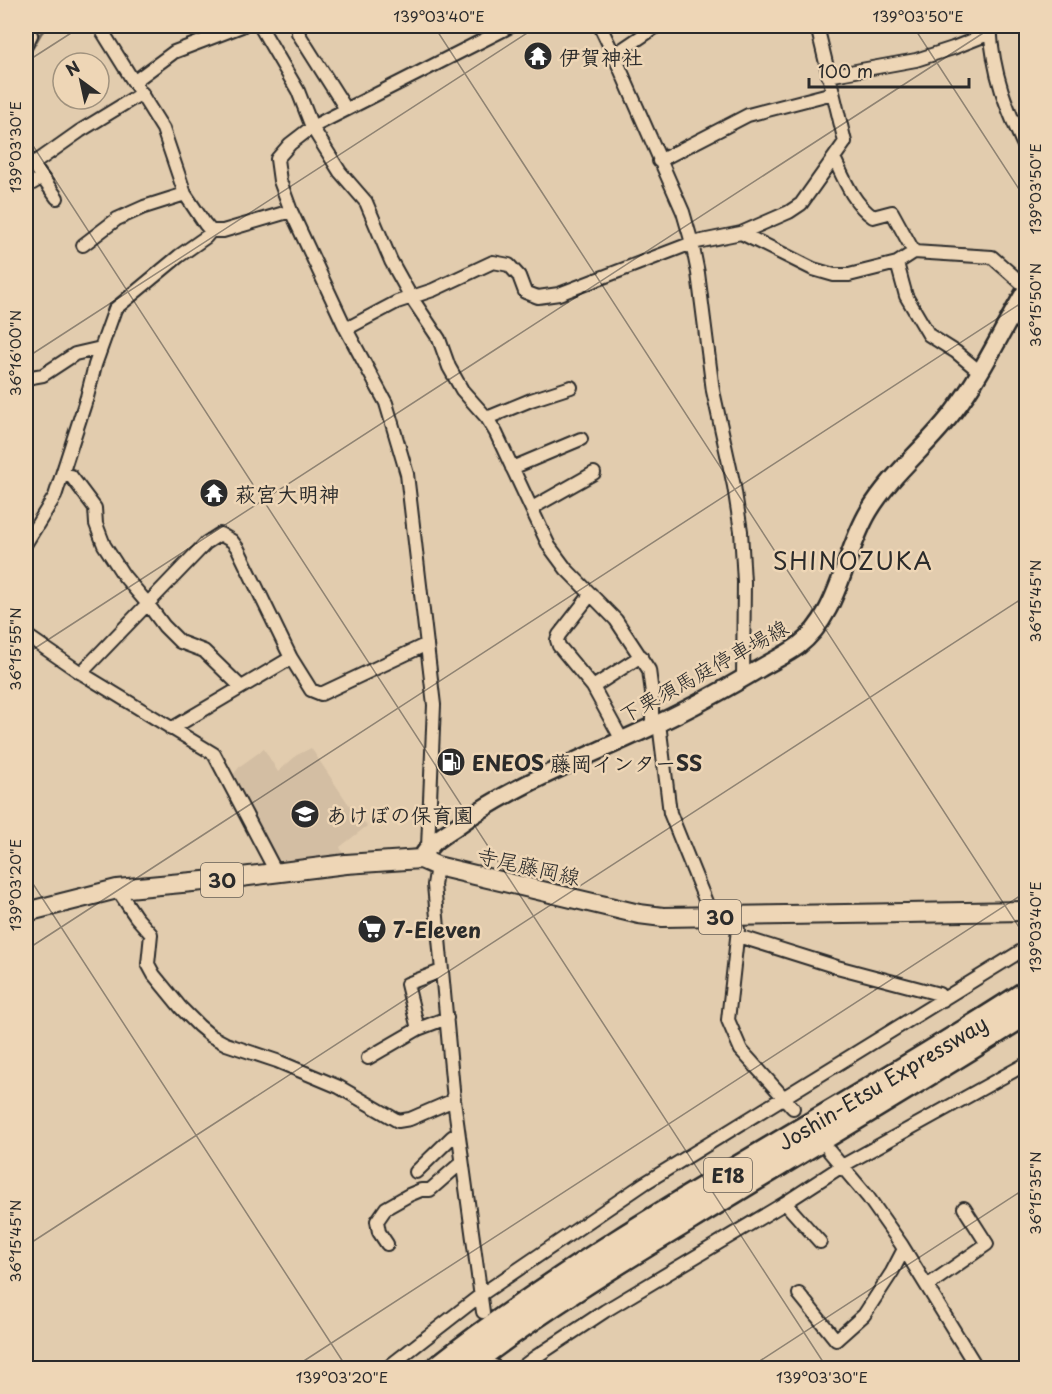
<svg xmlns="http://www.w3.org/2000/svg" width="1052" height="1394" viewBox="0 0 1052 1394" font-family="'Playpen Sans','Klee One',sans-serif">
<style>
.built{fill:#d3bea3}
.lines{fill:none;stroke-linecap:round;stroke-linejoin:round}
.stream{stroke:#6e655a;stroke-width:3}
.street-casing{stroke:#2b2b2b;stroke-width:16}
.secondary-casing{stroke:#2b2b2b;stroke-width:21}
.primary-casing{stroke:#2b2b2b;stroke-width:22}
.highway-casing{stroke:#2b2b2b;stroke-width:26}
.street{stroke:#eed6b6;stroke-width:12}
.secondary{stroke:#eed6b6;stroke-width:16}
.primary{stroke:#eed6b6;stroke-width:18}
.highway{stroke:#eed6b6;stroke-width:21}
.ticks{fill:none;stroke:#2b2b2b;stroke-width:1.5;stroke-opacity:0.45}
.labels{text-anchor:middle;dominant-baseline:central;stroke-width:5;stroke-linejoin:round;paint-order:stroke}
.shield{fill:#eed6b6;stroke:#665e55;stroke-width:1.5}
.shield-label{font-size:20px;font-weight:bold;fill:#2b2b2b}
.poi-label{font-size:21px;font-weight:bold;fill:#2b2b2b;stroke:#eed6b6;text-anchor:start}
.street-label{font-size:21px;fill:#2b2b2b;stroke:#eed6b6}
.quarter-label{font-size:24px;letter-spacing:1.5px;fill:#2b2b2b;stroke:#eed6b6}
.neatline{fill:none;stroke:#2b2b2b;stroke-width:2}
.ticks-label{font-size:15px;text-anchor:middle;fill:#2b2b2b}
</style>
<rect width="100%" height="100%" fill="#e2ccae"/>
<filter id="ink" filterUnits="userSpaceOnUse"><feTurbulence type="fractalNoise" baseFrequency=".0167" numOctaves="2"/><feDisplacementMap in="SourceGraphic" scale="12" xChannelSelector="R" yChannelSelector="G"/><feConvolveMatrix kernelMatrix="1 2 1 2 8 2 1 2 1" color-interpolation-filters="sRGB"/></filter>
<g filter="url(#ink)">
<!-- built -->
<path class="built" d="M311,748l36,54 20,24 -27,21 3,7 -65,7 -45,-86 7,-9 24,-17 14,23 19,-17z"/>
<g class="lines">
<!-- stream -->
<path class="stream" d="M26,59l15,-26 7,-7"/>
<!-- street casing -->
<g class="street-casing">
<path id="street" d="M99,26l64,103 22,65 20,30 6,7h12l68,-20
M260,26l38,65 14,36 28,45 26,30 25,59 20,36 28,42 10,28 13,23 25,28 9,15 53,113 17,23 50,51 33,50 3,23v33
M600,26l14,29 43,-29
M990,26c3,49 16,81 36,124
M26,30l5,5 -5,10
M298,33l48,76
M614,55l69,157 9,31 6,30 15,118 21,95 7,45 3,51 -1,96
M828,76l88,-16 37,-12 38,-15
M135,81l39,-29 68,-26
M26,155l31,43
M834,158c10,21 19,45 39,59l19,-5 22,40
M659,161l89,-46 85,-22
M32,165l48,-34 62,-38
M26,187l15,-9
M741,233l48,-21 12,-8 44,-62 -28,-116
M83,245l34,-26 27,-12 41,-13
M897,263l9,33 23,39 27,17 24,20
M346,329l51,-27 36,-12 60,-28 16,3 10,11 6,16 13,5 21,-3 133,-51 49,-10 72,36 21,6h15l48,-12 17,-11 78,5 34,30
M26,378l17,-3 32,-21 26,-6
M487,418l44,-18 40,-13
M512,468l69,-29
M62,476h9l24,32 1,16 8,21 20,31 23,27 17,23 16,16 24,9 37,36
M532,508l62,-35
M26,543l29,-47 32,-99 8,-32 20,-56 64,-53 27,-19 5,-6
M591,594l-32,41 -2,5 2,6 34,41 29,53
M26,635l55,38 133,81 62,118
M81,673l125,-130 14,-9 12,7 6,8 53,109 20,32 10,4 106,-50
M593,687l48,-31
M659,723l11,90 42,104
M171,729l120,-71
M428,847l6,-142 -27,-231 -21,-71 -40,-74 -55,-118 -11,-30 -3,-22 13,-15 22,-17 199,-101
M437,866l-3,19 20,215 29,212
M117,889l19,28 15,17 -3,30 6,11 27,33 18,18 12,10 15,8 51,17 62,26 59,34 12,-2 44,-19
M738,929l-10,91 13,30 52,58
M738,936l99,31 102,27 4,6
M418,1029l-11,-45 34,-13
M368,1058l50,-29 29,-11
M829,1151l39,46 33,47 76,124
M416,1172l36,-35 7,4
M785,1203l35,39
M387,1244l-8,-12 -2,-11 9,-13 23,-13 12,-5h9l32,-28
M927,1286l60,-42 -23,-36
M799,1294l37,46 28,-25 28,-43 12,-23
M494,1366v2
M387,1368l95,-74 163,-111 381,-235
M521,1368l13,-10 71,-47 180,-108 57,-37 184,-102"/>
</g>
<!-- secondary casing -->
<g class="secondary-casing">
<path id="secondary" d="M421,859c9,-17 21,-23 36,-33 62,-45 134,-70 202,-103 34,-16 68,-35 100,-54 13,-8 27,-14 39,-23 42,-32 45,-92 71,-135 23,-38 59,-65 85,-100 29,-38 48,-81 72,-121"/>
</g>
<!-- primary casing -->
<g class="primary-casing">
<path id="primary" d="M26,912l91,-23 108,-10 121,-15 75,-5 16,7 202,48 24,3 363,-6"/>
</g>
<!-- highway casing -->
<g class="highway-casing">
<path id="highway" d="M436,1368c183,-144 395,-249 590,-376
M466,1368c70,-55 147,-102 223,-148 112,-69 226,-135 337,-206"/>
</g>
<!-- street -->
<use href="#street" class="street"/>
<!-- secondary -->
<use href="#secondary" class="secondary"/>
<!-- primary -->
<use href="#primary" class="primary"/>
<!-- highway -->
<use href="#highway" class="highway"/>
</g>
</g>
<!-- ticks -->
<path class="ticks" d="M434,26l592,912M913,26l113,174M26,62l56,-36M26,135l801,1233M26,358l512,-332M26,654l968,-628M26,873l321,495M26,950l1000,-650M26,1246l1000,-650M293,1368l733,-476M749,1368l277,-180"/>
<!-- icons -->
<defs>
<g id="temple-disc" transform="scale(1.5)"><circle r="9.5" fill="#2b2b2b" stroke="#eed6b6"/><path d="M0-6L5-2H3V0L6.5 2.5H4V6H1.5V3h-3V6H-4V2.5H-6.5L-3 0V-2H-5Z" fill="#fff"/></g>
<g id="fuel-disc" transform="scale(1.5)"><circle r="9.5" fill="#2b2b2b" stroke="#eed6b6"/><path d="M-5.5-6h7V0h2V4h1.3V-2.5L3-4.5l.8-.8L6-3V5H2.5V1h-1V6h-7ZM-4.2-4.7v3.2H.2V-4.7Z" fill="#fff"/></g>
<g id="school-disc" transform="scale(1.5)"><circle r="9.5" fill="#2b2b2b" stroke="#eed6b6"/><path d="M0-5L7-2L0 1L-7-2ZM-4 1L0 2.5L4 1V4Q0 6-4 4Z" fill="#fff"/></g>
<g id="supermarket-disc" transform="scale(1.5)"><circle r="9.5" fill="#2b2b2b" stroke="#eed6b6"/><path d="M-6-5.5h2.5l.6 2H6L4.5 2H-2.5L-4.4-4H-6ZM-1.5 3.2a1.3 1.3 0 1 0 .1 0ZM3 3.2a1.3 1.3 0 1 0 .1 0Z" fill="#fff"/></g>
</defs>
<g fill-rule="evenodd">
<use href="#temple-disc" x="538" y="56"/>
<use href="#temple-disc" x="214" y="493"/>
<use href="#fuel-disc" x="451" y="762"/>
<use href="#school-disc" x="305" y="814"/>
<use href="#supermarket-disc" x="372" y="929"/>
</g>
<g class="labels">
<!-- shield labels -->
<g class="shield">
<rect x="201" y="863" width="42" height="34" rx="4.5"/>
<rect x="699" y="900" width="42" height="34" rx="4.5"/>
<rect x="704" y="1158" width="48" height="34" rx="4.5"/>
</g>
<g class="shield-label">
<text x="222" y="880">30</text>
<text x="720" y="917">30</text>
<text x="728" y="1175">E18</text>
</g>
<!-- poi labels -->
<g class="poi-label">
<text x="559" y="56">伊賀神社</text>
<text x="235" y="493">萩宮大明神</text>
<text x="472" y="762">ENEOS 藤岡インターSS</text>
<text x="326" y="814">あけぼの保育園</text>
<text x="393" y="929">7-Eleven</text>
</g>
<!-- street labels -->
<g class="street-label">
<text transform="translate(703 670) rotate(-29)">下栗須馬庭停車場線</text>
<text transform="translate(529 865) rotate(13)">寺尾藤岡線</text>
<text transform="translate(882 1082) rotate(-31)">Joshin-Etsu Expressway</text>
</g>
<!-- quarter labels -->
<g class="quarter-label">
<text x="853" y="560">SHINOZUKA</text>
</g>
</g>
<!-- margin -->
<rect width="1052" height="1394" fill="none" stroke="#eed6b6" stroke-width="66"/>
<!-- north arrow -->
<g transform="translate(81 81) rotate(327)"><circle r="28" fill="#eed6b6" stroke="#a0927e" stroke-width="1.5"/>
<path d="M0-4.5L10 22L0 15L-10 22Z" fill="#2b2b2b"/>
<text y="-9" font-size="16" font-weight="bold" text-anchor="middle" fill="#2b2b2b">N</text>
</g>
<!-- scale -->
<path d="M809 78v9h160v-9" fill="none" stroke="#2b2b2b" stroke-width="3"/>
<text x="818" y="78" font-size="18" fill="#2b2b2b" stroke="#eed6b6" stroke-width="4.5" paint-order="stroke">100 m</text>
<rect x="33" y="33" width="986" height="1328" class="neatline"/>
<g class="ticks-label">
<text x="439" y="22">139°03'40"E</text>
<text x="918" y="22">139°03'50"E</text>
<text transform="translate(16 147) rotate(-90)" y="5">139°03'30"E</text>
<text transform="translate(1036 189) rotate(-90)" y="5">139°03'50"E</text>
<text transform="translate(1036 305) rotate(-90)" y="5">36°15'50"N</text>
<text transform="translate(16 353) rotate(-90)" y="5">36°16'00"N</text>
<text transform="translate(1036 601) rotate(-90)" y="5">36°15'45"N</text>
<text transform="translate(16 649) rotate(-90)" y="5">36°15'55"N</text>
<text transform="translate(16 885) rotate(-90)" y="5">139°03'20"E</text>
<text transform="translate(1036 927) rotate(-90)" y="5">139°03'40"E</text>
<text transform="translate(1036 1193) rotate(-90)" y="5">36°15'35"N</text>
<text transform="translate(16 1241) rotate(-90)" y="5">36°15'45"N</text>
<text x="342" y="1383">139°03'20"E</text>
<text x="822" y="1383">139°03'30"E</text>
</g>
</svg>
